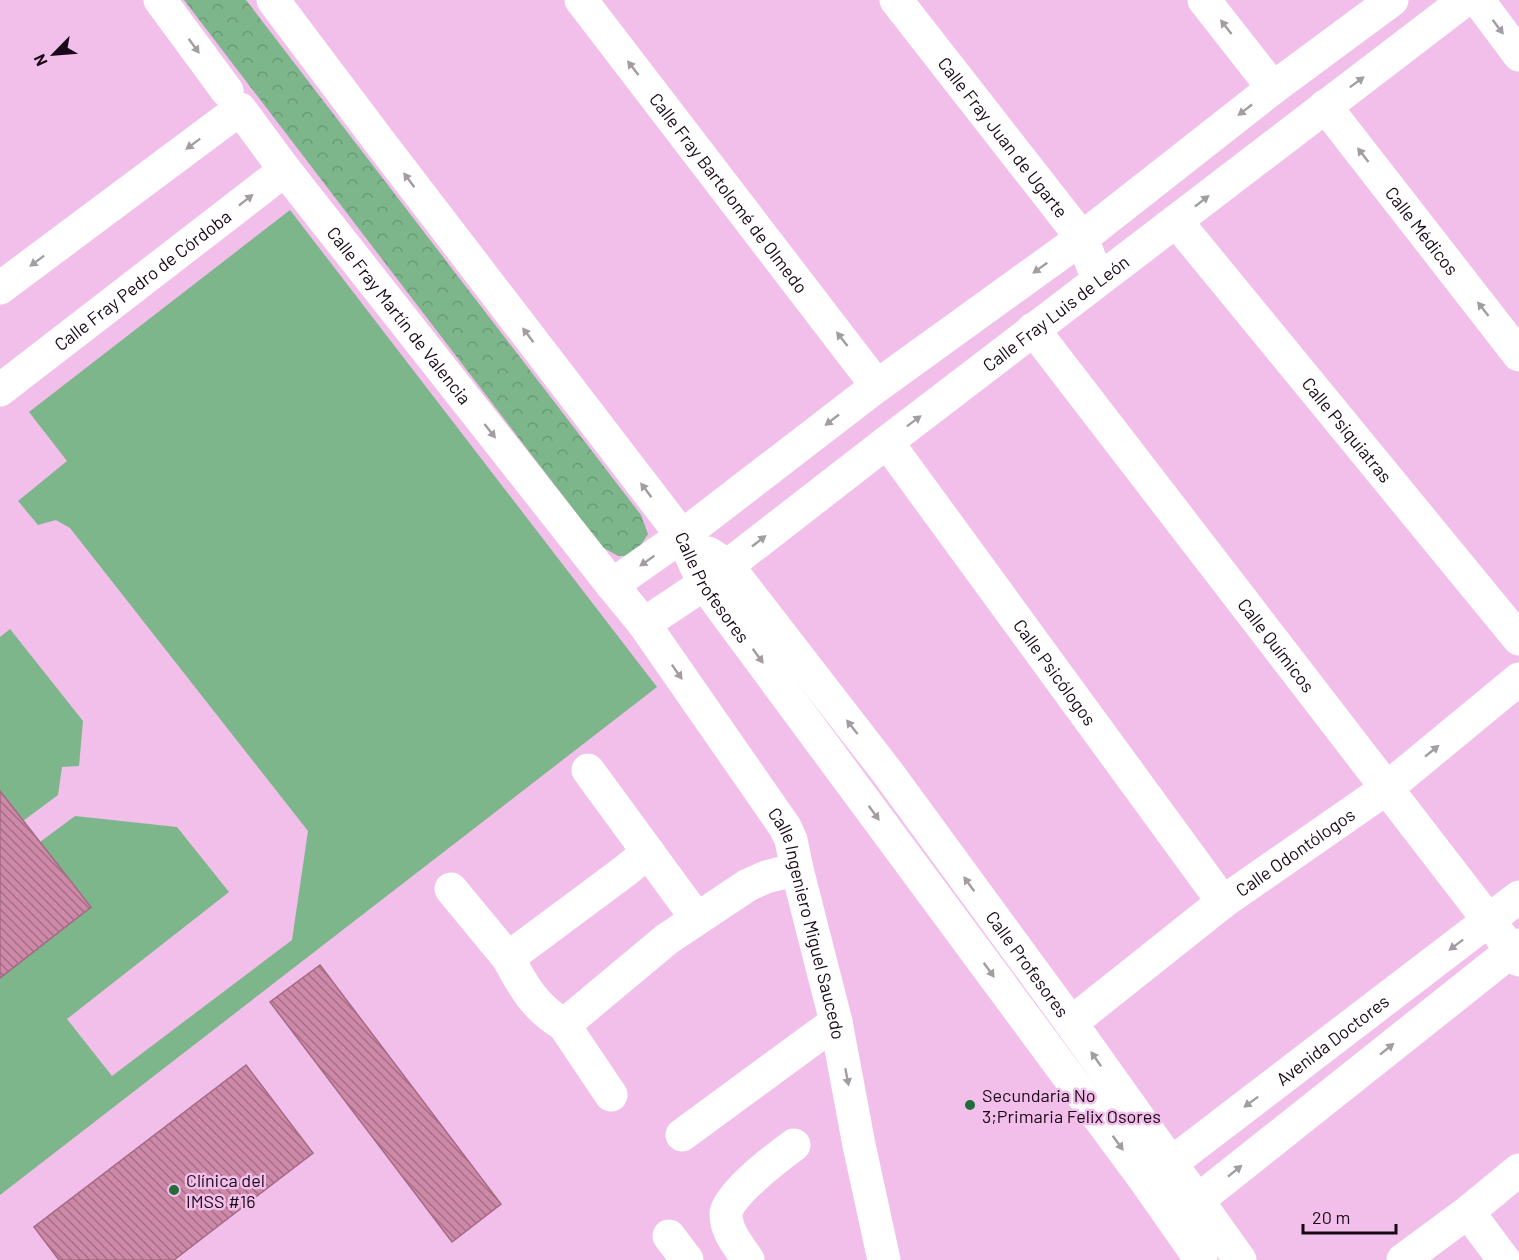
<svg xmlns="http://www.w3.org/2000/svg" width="1519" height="1260" viewBox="0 0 1519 1260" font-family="Barlow,sans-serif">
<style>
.grass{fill:#7cb68a}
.park{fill:url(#park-crowns)}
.building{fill:url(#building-back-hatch);stroke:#a46b85;stroke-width:1.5}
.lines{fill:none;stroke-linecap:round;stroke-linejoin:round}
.minor{stroke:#fff;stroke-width:33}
.tertiary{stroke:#fff;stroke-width:33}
.oneway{fill:#a39ca2}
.poi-dot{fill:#206c3a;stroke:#f2bfeb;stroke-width:2}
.labels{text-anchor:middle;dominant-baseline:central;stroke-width:5;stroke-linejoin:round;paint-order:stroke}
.street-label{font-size:18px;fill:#190817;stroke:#f2bfeb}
.poi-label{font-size:18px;fill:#190817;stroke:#f2bfeb;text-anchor:start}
</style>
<defs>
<pattern id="park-crowns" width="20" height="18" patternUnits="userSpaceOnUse" patternTransform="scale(1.5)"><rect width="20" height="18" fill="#7cb68a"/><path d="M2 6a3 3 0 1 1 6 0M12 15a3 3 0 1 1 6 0" fill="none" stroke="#6b9b76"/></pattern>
<pattern id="building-back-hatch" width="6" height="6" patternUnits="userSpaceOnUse" patternTransform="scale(1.5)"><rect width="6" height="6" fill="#cd89a7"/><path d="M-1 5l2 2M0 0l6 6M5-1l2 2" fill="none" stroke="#a66e87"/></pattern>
</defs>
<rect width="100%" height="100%" fill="#f2bfeb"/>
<!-- grass -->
<path class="grass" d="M290,210l367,477 -657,508v-217l90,-71 -50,-65 35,-26 102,11 52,65 -162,127 45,57 180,-136 16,-109 -238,-303 -14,-8 -18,5 -20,-24 49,-40 -38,-49z
M10,629l73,92 -4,45 -17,1 -4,28 -35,26 -23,-30v-154z"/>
<!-- park -->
<path class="park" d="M184,0h62l395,515 7,19 -14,22h-16l-16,-9z"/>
<!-- building -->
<path class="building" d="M0,791l91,116 -91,71z
M320,965l181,239 -49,38 -182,-240z
M246,1065l67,88 -139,107h-115l-25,-33z"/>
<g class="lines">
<!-- minor -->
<g class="minor">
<path id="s1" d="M581,0l296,386"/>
<path id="s2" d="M896,0l186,238 16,42"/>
<path d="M1204,0l69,88"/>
<path d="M1478,0l41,55"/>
<path id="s3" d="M1325,106l194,249"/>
<path id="s4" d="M1176,221l343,418"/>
<path id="s5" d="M887,442l336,460"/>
<path d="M588,770l60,82"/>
<path d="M451,889l57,69"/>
<path d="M697,919l-49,-67 -23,19 -117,87c15,28 27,50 56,67l103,-86 81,-54 18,-8 31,-8"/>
<path id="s6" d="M1071,1023l152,-121 164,-114 132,-109"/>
<path d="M564,1025l47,70"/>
<path d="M682,1135l154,-113"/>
<path id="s7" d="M1148,1179l22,-15 349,-267"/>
<path d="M1468,1212l36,48"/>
<path d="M1175,1215l22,-14 322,-256"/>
<path d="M669,1236l18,24"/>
<path d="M748,1260c-9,-14 -22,-28 -22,-46 -1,-17 53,-58 68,-69"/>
<path d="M1403,1260l65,-48 51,-42"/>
</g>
<!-- tertiary -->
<g class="tertiary">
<path d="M160,0l67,91"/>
<path id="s8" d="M273,0l106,141 303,395 22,48 441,596 56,80"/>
<path id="s9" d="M0,288l240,-179 45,61 327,415 32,39 141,203 6,13 6,29 39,153 23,123 25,115"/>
<path id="s10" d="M1033,329l486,631"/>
<path id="s11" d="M0,390l285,-220"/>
<path id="s12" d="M708,553l19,12 161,208 183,250 169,237"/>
<path d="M612,585l70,-49 195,-150 205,-148 191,-150 119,-88"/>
<path id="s13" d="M644,624l60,-40 183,-142 578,-442"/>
</g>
</g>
<!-- one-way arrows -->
<defs><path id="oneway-solid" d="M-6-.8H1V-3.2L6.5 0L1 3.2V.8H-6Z" transform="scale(1.5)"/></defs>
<g class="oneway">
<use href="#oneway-solid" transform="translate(1226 27) rotate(-128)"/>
<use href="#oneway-solid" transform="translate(1498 27) rotate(53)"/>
<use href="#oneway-solid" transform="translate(194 46) rotate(54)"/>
<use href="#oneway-solid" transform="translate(633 68) rotate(-128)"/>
<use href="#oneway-solid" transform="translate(1357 82) rotate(-37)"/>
<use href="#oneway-solid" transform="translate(1245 110) rotate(142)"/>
<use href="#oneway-solid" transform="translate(193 144) rotate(143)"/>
<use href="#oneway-solid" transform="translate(1363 155) rotate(-128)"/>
<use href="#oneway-solid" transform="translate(409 180) rotate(-127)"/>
<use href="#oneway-solid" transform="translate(246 200) rotate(-38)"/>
<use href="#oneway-solid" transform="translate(1202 201) rotate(-38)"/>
<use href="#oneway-solid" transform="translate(37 261) rotate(143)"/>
<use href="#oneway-solid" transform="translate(1040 268) rotate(144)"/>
<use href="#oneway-solid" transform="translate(1483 309) rotate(-128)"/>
<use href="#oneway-solid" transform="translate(528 335) rotate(-127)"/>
<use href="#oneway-solid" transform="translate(842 339) rotate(-128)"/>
<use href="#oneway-solid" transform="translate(832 420) rotate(142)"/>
<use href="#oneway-solid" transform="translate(914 421) rotate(-37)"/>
<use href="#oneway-solid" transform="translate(490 431) rotate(52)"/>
<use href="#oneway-solid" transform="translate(646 490) rotate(-127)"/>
<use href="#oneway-solid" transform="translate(759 541) rotate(-38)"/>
<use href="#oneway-solid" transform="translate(647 561) rotate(145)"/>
<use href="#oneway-solid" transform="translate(758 656) rotate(54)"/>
<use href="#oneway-solid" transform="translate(677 672) rotate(55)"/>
<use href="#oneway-solid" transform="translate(852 727) rotate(-128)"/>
<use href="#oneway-solid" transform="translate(1432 751) rotate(-39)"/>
<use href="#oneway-solid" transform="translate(874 813) rotate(54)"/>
<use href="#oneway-solid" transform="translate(969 884) rotate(-126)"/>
<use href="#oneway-solid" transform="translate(1456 945) rotate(143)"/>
<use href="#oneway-solid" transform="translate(989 970) rotate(54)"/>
<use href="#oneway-solid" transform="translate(1387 1049) rotate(-39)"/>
<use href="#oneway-solid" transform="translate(1096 1059) rotate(-125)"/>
<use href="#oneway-solid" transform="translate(847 1077) rotate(79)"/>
<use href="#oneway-solid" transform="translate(1251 1102) rotate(143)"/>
<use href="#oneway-solid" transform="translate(1118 1143) rotate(54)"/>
<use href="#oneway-solid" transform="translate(1235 1171) rotate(-39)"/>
</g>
<!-- markers -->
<g class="poi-dot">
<circle cx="970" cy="1105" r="6"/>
<circle cx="174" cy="1190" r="6"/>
</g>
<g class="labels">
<!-- street labels -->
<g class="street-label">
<text stroke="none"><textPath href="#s2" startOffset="174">Calle Fray Juan de Ugarte</textPath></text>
<text stroke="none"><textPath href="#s1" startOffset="243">Calle Fray Bartolomé de Olmedo</textPath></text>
<text stroke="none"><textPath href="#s3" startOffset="158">Calle Médicos</textPath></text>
<text stroke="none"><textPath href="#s11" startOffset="180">Calle Fray Pedro de Córdoba</textPath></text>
<text stroke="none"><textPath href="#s13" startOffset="516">Calle Fray Luis de León</textPath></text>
<text stroke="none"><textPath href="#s9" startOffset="560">Calle Fray Martín de Valencia</textPath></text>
<text stroke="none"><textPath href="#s4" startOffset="270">Calle Psiquiatras</textPath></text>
<text stroke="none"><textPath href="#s8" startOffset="734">Calle Profesores</textPath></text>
<text stroke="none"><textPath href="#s10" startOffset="399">Calle Químicos</textPath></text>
<text stroke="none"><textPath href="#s5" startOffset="285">Calle Psicólogos</textPath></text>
<text stroke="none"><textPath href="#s6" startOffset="282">Calle Odontólogos</textPath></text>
<text stroke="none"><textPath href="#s9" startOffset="1300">Calle Ingeniero Miguel Saucedo</textPath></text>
<text stroke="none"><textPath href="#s12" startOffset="522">Calle Profesores</textPath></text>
<text stroke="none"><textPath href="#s7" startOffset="231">Avenida Doctores</textPath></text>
</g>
<!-- poi labels -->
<g class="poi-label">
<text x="982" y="1095">Secundaria No<tspan x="982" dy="21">3;Primaria Felix Osores</tspan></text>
<text x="186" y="1180">Clínica del<tspan x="186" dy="21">IMSS #16</tspan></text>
</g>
</g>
<!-- north arrow -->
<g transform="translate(54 54) rotate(245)" stroke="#f2bfeb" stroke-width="4.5" paint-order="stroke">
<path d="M0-4.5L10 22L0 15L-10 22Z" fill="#190817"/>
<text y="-9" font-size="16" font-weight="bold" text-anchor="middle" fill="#190817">N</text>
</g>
<!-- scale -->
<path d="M1303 1224v9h93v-9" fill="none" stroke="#190817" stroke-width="3"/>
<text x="1312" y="1224" font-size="18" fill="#190817" stroke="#f2bfeb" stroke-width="4.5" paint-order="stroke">20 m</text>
</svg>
